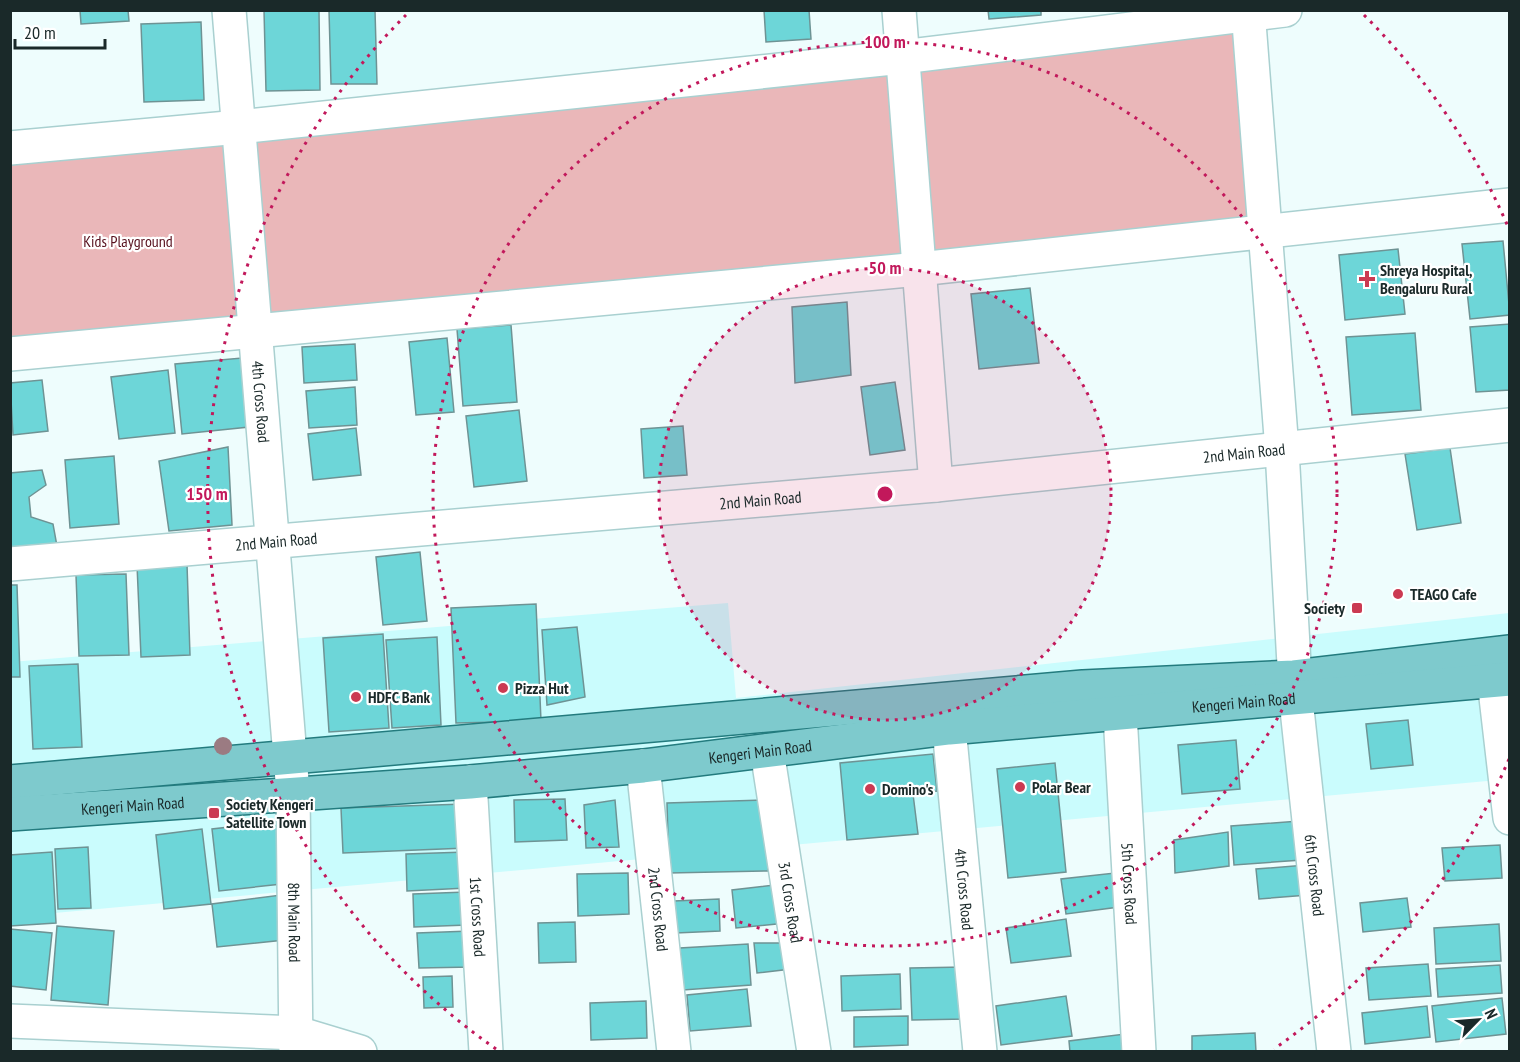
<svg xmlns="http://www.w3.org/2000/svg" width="1520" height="1062" viewBox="0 0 1520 1062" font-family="'PT Sans Narrow',sans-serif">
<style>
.built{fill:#cafcfd}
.green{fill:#eab7b9}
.building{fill:#6dd6d8;stroke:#6e9394;stroke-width:1.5}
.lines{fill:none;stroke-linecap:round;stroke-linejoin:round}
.minor-casing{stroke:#a9d0d0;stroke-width:36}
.primary-casing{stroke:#237b7e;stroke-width:36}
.minor{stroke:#fff;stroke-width:33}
.primary{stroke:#7ecacd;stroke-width:33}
.tree{fill:#9b7b82}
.ring{fill:none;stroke:#c2185b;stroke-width:3;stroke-dasharray:3 6}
.poi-dot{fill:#cb3a52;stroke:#fff;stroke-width:2}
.labels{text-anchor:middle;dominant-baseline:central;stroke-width:4.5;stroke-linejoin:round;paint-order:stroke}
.park-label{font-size:16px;fill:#57101d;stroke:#fff}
.poi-label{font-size:16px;font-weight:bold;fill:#1a2929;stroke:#fff;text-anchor:start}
.street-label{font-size:16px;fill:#1a2929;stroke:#fff}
.centre{fill:#c2185b;stroke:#fff;stroke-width:3}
.ring-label{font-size:18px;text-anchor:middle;font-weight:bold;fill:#c2185b;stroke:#fff;stroke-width:4.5;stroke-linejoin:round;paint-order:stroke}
</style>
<rect width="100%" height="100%" fill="#eefdfd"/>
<!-- built -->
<path class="built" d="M728,603l8,95 773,-85v166l-1498,138v-255z"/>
<!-- green -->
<path class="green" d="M1236,29l21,192 -326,35 -21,-192z
M892,71l19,190 -649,61 -18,-190z
M226,142l18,178 -233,22v-180z"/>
<!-- building -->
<path class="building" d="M80,10h48l1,11 -48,3z
M264,10h55l1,80 -54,1z
M329,10h46l2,74h-46z
M764,10h45l2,29 -45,3z
M988,10h53v5l-52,4z
M201,22l3,78 -60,2 -3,-78z
M1503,241l7,74 -40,4 -8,-75z
M1398,249l7,65 -60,6 -6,-65z
M1030,288l9,75 -60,6 -8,-75z
M847,302l4,73 -56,8 -3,-76z
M1510,324v66l-34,2 -6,-65z
M511,325l6,77 -54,4 -6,-77z
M1415,333l6,77 -69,5 -6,-78z
M447,338l7,74 -38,3 -7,-73z
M355,344l2,36 -53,3 -2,-36z
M242,358l7,69 -67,7 -7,-70z
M168,370l7,63 -56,6 -8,-62z
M42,380l6,51 -35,4 -3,-52z
M895,382l10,68 -35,5 -9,-68z
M355,387l2,38 -48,3 -3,-37z
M519,410l8,71 -53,6 -8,-71z
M683,426l4,49 -43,3 -3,-49z
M356,428l5,47 -48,5 -5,-46z
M228,447l4,78 -63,6 -10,-70z
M1450,448l11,75 -44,7 -12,-76z
M114,456l5,68 -49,4 -5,-68z
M42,470l4,15 -17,12 2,20 22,7 4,22 -47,3v-76z
M420,552l7,69 -44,4 -7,-68z
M187,564l3,91 -49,2 -4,-92z
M126,574l3,81 -50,1 -3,-81z
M10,585h7l3,92h-10z
M536,604l5,117 -85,2 -5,-115z
M577,627l8,70 -38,8 -5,-75z
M383,634l6,94 -60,4 -6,-94z
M437,637l4,88 -49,3 -6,-88z
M78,664l4,83 -49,2 -4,-83z
M1408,720l5,45 -42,4 -5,-45z
M1236,740l4,49 -58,5 -4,-49z
M933,754l4,37 -24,3 5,40 -71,6 -7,-77z
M1055,763l11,109 -58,6 -11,-109z
M565,799l2,41 -52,2 -1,-42z
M615,800l4,47 -33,1 -2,-43z
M766,800l2,71 -99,2 -2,-70z
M465,804l2,44 -124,5 -2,-45z
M284,821l7,62 -72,8 -7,-62z
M1299,821l3,39 -68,5 -3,-39z
M202,829l9,75 -47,5 -8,-74z
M1228,832l1,34 -54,7 -1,-33z
M1500,845l2,33 -57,3 -3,-33z
M88,847l3,61 -33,1 -3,-60z
M52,852l4,71 -46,3v-71z
M466,852l1,36 -60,3 -1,-37z
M1306,865l2,30 -49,4 -3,-30z
M628,873l1,41 -51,2 -1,-42z
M1115,873l4,34 -53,7 -5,-35z
M782,884l4,39 -50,5 -4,-38z
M466,892l1,33 -53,2 -1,-33z
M289,894l5,45 -77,8 -5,-43z
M1407,898l4,29 -48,5 -3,-29z
M719,899l1,32 -44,2 -2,-32z
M1066,919l5,37 -60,7 -5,-35z
M575,922l1,40 -37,1 -1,-40z
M1499,924l2,37 -65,3 -2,-36z
M57,926l57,5 -6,74 -57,-5z
M10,929l42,4 -6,57 -36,-4z
M470,931l2,36 -53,1 -2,-35z
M754,943h35l2,26 -34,4z
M748,944l3,41 -68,5 -3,-42z
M1428,964l3,32 -62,4 -3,-32z
M1500,965l2,28 -64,4 -2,-28z
M964,967l2,52 -54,1 -2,-52z
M900,974l1,35 -59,2 -1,-35z
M452,976l1,31 -29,1 -1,-31z
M747,989l4,37 -61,5 -3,-36z
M1066,996l6,40 -71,9 -5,-39z
M1502,998l4,36 -70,8 -4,-36z
M646,1001l1,37 -56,2 -1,-37z
M1427,1006l3,31 -65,7 -3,-31z
M908,1016v29l-54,2v-30z
M1255,1033l1,19h-64v-16z
M1125,1034l2,18h-57l-1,-11z"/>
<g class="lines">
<!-- minor casing -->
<g class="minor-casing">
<g id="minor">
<path id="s1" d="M229,10l64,783 3,259"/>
<path d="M899,10l37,475"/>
<path id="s2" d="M1248,10l34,440 14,250 38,352"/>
<path d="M10,148l229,-21 663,-70 383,-47"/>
<path d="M10,354l909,-85 591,-64"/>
<path id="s3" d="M10,564l926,-79 574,-60"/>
<path d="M1494,680l16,138"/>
<path id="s4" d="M1120,714l19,338"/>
<path id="s5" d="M949,728l31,324"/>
<path id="s6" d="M767,751l47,301"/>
<path id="s7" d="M643,766l31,286"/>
<path id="s8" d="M470,782l16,270"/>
<path d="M10,1021l287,12 63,19"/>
</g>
</g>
<!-- primary casing -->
<g class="primary-casing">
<g id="primary">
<path d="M10,782l1073,-95 211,-10 216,-25"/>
<path id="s9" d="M10,814l460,-32 173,-16 306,-38 561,-49"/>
</g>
</g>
<!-- minor -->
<use href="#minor" class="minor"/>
<!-- primary -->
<use href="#primary" class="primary"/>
</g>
<!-- trees -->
<circle class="tree" cx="223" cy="746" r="9"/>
<!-- distance rings -->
<circle cx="885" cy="494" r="226" fill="#c2185b" fill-opacity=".12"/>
<g class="ring">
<circle cx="885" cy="494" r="226"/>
<circle cx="885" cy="494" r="452"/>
<path d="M1509 759A678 678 0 0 1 1274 1049M496 1049A678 678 0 0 1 406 15M1364 15A678 678 0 0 1 1509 229"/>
</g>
<!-- markers -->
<g class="poi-dot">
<path d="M1364 270h6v6h6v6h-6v6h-6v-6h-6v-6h6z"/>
<circle cx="1398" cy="594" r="6"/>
<rect x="1351" y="602" width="12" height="12" rx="3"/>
<circle cx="503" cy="688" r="6"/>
<circle cx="356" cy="697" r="6"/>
<circle cx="1020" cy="787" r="6"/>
<circle cx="870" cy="789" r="6"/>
<rect x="208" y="807" width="12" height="12" rx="3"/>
</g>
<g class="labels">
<!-- park labels -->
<g class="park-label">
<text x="128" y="241">Kids Playground</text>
</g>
<!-- poi labels -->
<g class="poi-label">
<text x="1380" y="270">Shreya Hospital,<tspan x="1380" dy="18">Bengaluru Rural</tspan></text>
<text x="1410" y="594">TEAGO Cafe</text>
<text x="1345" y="608" text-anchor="end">Society</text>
<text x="515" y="688">Pizza Hut</text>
<text x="368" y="697">HDFC Bank</text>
<text x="1032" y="787">Polar Bear</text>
<text x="882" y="789">Domino's</text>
<text x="226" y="804">Society Kengeri<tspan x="226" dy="18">Satellite Town</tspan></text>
</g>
<!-- street labels -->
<g class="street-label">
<text stroke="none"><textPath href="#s1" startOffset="393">4th Cross Road</textPath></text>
<text stroke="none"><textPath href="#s3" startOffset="1239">2nd Main Road</textPath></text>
<text stroke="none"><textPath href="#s3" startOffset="753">2nd Main Road</textPath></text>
<text stroke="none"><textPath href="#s3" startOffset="267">2nd Main Road</textPath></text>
<text stroke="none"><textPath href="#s9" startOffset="1239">Kengeri Main Road</textPath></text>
<text stroke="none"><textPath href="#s9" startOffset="753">Kengeri Main Road</textPath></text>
<text stroke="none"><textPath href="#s9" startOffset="123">Kengeri Main Road</textPath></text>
<text stroke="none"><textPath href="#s2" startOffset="868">6th Cross Road</textPath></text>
<text stroke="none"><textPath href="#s4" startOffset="170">5th Cross Road</textPath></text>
<text stroke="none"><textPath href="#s5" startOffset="162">4th Cross Road</textPath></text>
<text stroke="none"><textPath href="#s6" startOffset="153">3rd Cross Road</textPath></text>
<text stroke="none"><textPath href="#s7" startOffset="144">2nd Cross Road</textPath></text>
<text stroke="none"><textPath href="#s8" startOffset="135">1st Cross Road</textPath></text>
<text stroke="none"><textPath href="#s1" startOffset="915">8th Main Road</textPath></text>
</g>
</g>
<circle cx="885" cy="494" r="9" class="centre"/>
<g class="ring-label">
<text x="885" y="48">100 m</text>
<text x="885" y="274">50 m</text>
<text x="207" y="500">150 m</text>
</g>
<!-- border -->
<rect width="1520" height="1062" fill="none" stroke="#1a2929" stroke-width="24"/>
<!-- north arrow -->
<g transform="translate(1478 1020) rotate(65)" stroke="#ffffff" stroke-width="4.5" paint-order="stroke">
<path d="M0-4.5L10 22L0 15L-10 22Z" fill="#1a2929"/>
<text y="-9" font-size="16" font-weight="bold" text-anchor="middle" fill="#1a2929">N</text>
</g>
<!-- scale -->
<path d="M15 39v9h90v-9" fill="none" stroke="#1a2929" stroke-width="3"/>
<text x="24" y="39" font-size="18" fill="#1a2929" stroke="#ffffff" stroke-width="4.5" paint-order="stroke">20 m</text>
</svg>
